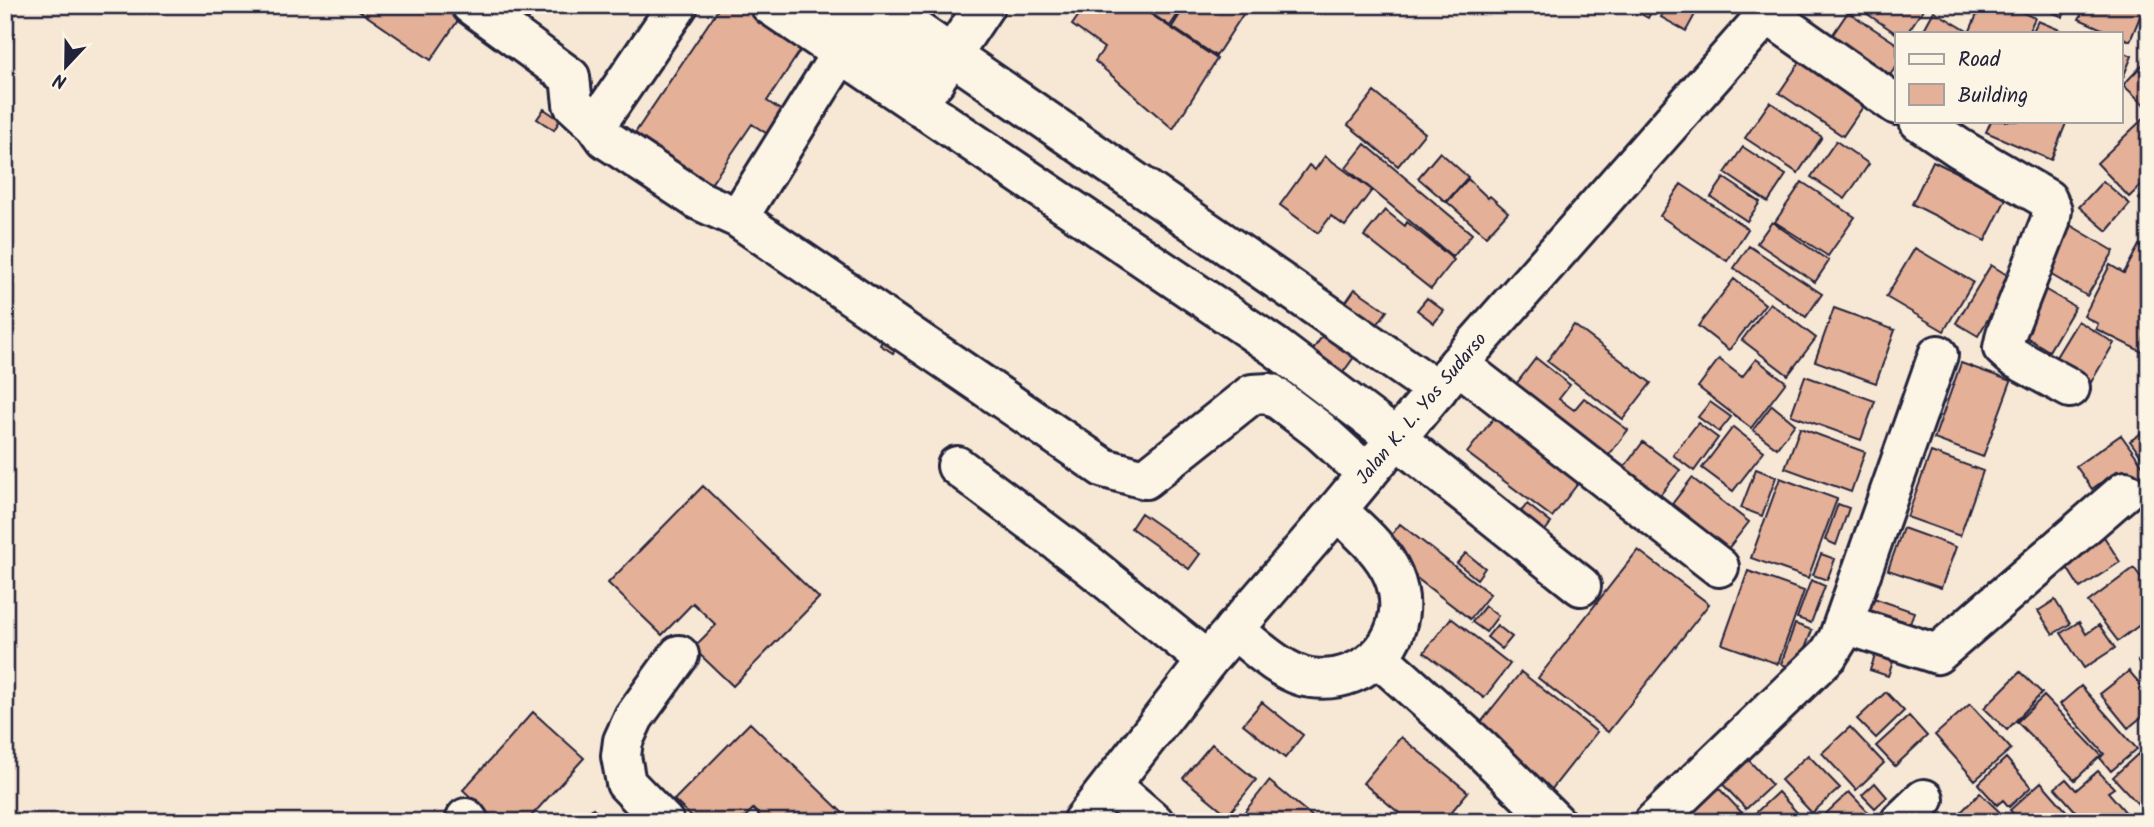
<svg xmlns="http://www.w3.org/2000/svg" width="2154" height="827" viewBox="0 0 2154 827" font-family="Kalam,sans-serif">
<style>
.building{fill:#e4b097;stroke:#22223b;stroke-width:2}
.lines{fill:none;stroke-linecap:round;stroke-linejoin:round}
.minor-casing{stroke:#22223b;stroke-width:44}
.highway-casing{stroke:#22223b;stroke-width:44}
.minor{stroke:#fcf5e5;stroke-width:38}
.highway{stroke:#fcf5e5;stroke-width:38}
.labels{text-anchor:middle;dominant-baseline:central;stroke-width:5;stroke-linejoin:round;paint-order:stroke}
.street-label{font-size:19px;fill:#22223b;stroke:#fcf5e5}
</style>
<rect width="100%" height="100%" fill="#f7e7d5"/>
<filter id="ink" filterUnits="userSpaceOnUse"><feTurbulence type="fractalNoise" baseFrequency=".0143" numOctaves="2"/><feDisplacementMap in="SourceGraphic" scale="14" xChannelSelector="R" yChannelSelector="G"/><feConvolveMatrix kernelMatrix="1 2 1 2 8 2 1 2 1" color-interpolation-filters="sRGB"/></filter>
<g filter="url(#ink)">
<!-- building -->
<path class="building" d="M351,5h107l7,5 -34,50z
M509,5h30l-10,14z
M721,5h31l54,37 -39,59 21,14 -16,22 -20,-13 -41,60 -76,-51z
M1086,5h51l80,54 -44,70 -78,-68 9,-13 -32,-23z
M1139,5h45l-14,21z
M1186,5h63l-33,51 -44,-29z
M1625,5h30l-7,13z
M1667,5h23l8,4 -12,22 -25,-14z
M1854,5h72l-19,28 -10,1z
M1981,5h24l30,13 -7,15h-59z
M2035,5h33l-5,12z
M2086,5h53l5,2 -14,34 -9,-4v-4h-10l-32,-14z
M1934,11l33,20 -2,2h-43z
M1848,12l49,32v21l-13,19 -59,-38z
M2038,21l29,12h-35z
M2121,51l11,5 -11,26z
M1806,53l65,42 -28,41 -64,-43z
M2149,58v51l-26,-24z
M1374,92l51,41 -27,33 -50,-41z
M1770,102l52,35 -24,36 -53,-35z
M544,109l16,11 -6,10 -17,-11z
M2146,116l3,3v59l-20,19 -32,-34z
M1991,121h76l-16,39 -65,-28z
M1836,141l33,23 -24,35 -34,-22z
M1365,144l107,90 -19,23 -107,-89z
M1743,147l43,28 -18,27 -43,-29z
M1440,152l28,25 -22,25 -28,-24z
M1325,156l47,34 -27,36 -14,-10 -13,17 -38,-28 29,-40 6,5z
M1933,161l74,36 -22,44 -73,-37z
M1724,178l36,24 -13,19 -36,-24z
M1468,179l20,19 2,-2 18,16 -22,24 -39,-34z
M2103,181l27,23 -23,27 -28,-24z
M1802,182l53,35 -27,39 -53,-34z
M1681,184l67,45 -21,32 -67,-45z
M2149,188v20l-10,-9z
M1385,210l20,16 2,-4 47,38 -23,29 -67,-53z
M1772,222l57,39 -14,21 -58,-39z
M2065,222l49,29 -27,45 -49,-29z
M2139,245l10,5v88l-7,14 -46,-23 2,-5 -14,-8 26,-51 14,8z
M1749,246l73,48 -16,23 -72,-49z
M1915,248l58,34 -29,49 -58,-34z
M1991,265l21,13 -34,58 -22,-13z
M1734,279l31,25 -36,46 -31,-24z
M2039,286l36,21 -26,44 -36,-22z
M1355,289l32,22 -91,127 -30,-21z
M1427,298l17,13 -10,12 -17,-13z
M1770,303l46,35 -28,37 -46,-35z
M1834,308l61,22 -19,53 -61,-22z
M2078,321l36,22 -24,41 -37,-22z
M1574,325l77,58 -28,36 -76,-58z
M883,339l13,9 -3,5 -13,-8z
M1536,358l34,27 -11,14 15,11 10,-12 44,32 -29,38 -92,-72z
M1719,359l23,18 14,-18 30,23 -35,46 -53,-41z
M1961,363l50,18 -28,76 -49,-18z
M1805,376l70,25 -14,39 -70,-25z
M1710,402l21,15 -12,15 -21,-15z
M1772,405l23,19 -18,24 -24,-18z
M1502,407l85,65 -35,45 -85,-64z
M1698,423l20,15 -24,33 -21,-16z
M1733,427l31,24 -31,40 -31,-23z
M1800,428l65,24 -14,40 -66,-24z
M2149,428v39l-19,-26z
M2121,435l28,39v19l-11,7 -21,-29 -25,18 -16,-23z
M1643,442l37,28 -28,35 -36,-27z
M1931,452l52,19 -23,65 -53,-19z
M1756,469l20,8 -14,39 -21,-8z
M1692,478l57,44 -26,33 -57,-43z
M1780,478l57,21 -29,79 -57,-20z
M703,486l116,112 -86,88 -40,-38 23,-23 -23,-22 -31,32 -54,-52z
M1527,504l24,19 -11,14 -24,-19z
M1838,504l11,4 -13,37 -11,-5z
M1141,513l59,41 -11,15 -58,-41z
M1400,524l90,70 -20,25 -90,-69z
M1903,528l53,19 -15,41 -53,-18z
M2101,532l19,30 -40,26 -19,-30z
M1638,550l71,54 -101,128 -70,-54z
M1466,553l19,15 -8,11 -20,-16z
M1821,554l14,5 -8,21 -14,-5z
M2134,568l15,20v30l-31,23 -30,-39z
M1748,571l56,20 -26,73 -56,-20z
M1811,580l14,6 -14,37 -14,-5z
M1868,596l46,16 -9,26 -46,-16z
M2055,600l15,24 -17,10 -15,-23z
M1485,606l13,10 -12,16 -14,-10z
M1451,618l59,46 -26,34 -60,-46z
M2079,622l7,12 13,-9 16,23 -31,20 -23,-35z
M1795,624l17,6 -15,40 -16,-6z
M1497,625l15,12 -10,12 -15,-12z
M1876,653l18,6 -6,17 -18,-6z
M2149,653v22l-11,-14z
M2129,671l20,23v17l-21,17 -28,-34z
M1521,672l76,60 -46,58 -77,-59z
M2020,672l22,21 -35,37 -23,-22z
M2081,686l56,63 -26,22 -11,-13 4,-4 -44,-50z
M1886,692l18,19 -28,27 -19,-19z
M2044,696l57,59 -26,25 -58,-58z
M1262,702l41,33 -18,23 -42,-34z
M1970,704l41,45 -36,31 -40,-45z
M533,712l51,46 -58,64h-29l-34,-32z
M1909,716l18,20 -32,30 -19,-20z
M750,723l102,99h-86l-13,-13 -13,13h-43l-23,-22z
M1850,727l34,36 -28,27 -34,-37z
M1401,737l67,55 -25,30h-33l-47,-39z
M1212,744l44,36 -28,35 -45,-37z
M1743,754l29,31 -26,24 -29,-31z
M2138,754l11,12v50l-36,-39z
M1808,755l32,33 -28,25 -31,-33z
M2006,758l25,29 -22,20 -6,-7 -6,5 -19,-21z
M2098,771l16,17 -6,4 26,30h-49l-30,-34 11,-9 10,11z
M1269,781l50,41h-66l-10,-8z
M1712,781l34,36 -4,5h-46l-13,-14z
M2041,782l35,40h-56l-10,-12z
M1875,783l12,14 -12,11 -13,-13z
M1778,792l28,30h-54l-3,-3z
M1849,792l21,22 -8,8h-41l-2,-2z
M1980,793l30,29 -57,-2z
M1933,806l13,16h-32z
M593,808l14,14h-28z
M1501,812l11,10h-20z"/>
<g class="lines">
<!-- minor casing -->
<g class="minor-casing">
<path id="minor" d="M471,5l99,72 3,27 23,21 10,14 92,61 40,18 366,250 41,11 107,-85 18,-1 50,38 47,43
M770,5l71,48
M825,5l110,76
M879,5l558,385
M1767,14l130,91
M918,105l356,241 123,93 184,147
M1919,121l40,27 88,51 5,11 -2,12 -44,112 -3,14 10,9 57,31
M596,125l82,-120
M738,218l103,-165 77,52 67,-100
M1458,364l261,203
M957,466l133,100 117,95
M1845,624l92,30 188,-163
M1234,629c20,17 50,46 77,49 58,8 106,-46 82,-103 -11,-26 -36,-46 -56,-65
M1378,657l104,93 73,72
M1112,786l42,36
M466,818l3,4
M664,822l-38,-39 -5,-27 2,-15 11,-24 45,-62
M1654,822l174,-167 10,-16 100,-284
M1900,822l24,-23"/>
</g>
<!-- highway casing -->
<g class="highway-casing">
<path id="highway" d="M1082,822l125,-161 130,-151 121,-146 317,-359"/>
</g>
<!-- minor -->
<use href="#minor" class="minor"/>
<!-- highway -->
<use href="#highway" class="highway"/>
</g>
</g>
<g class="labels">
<!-- street labels -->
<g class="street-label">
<text transform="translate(1422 409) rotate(-50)">Jalan K. L. Yos Sudarso</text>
</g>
</g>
<!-- margin -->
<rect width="2154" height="827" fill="none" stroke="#fcf5e5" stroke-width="28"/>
<rect x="14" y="14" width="2126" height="799" fill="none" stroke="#22223b" stroke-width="2.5" filter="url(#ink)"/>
<!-- legend -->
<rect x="1895" y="32" width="228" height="91" fill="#fcf5e5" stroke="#a5a1a1" stroke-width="2"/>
<rect x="1909" y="54" width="35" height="10" fill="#fcf5e5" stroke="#a5a1a1" stroke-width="2"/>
<text x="1958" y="66" font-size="21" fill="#22223b">Road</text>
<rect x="1909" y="84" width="35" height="21" fill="#e4b097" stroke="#a5a1a1" stroke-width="2"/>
<text x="1958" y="102" font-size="21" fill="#22223b">Building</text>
<!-- north arrow -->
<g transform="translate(66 66) rotate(202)" stroke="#fcf5e5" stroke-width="5" paint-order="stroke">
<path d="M0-5L12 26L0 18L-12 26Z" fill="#22223b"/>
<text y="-10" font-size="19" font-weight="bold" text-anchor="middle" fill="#22223b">N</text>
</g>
</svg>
